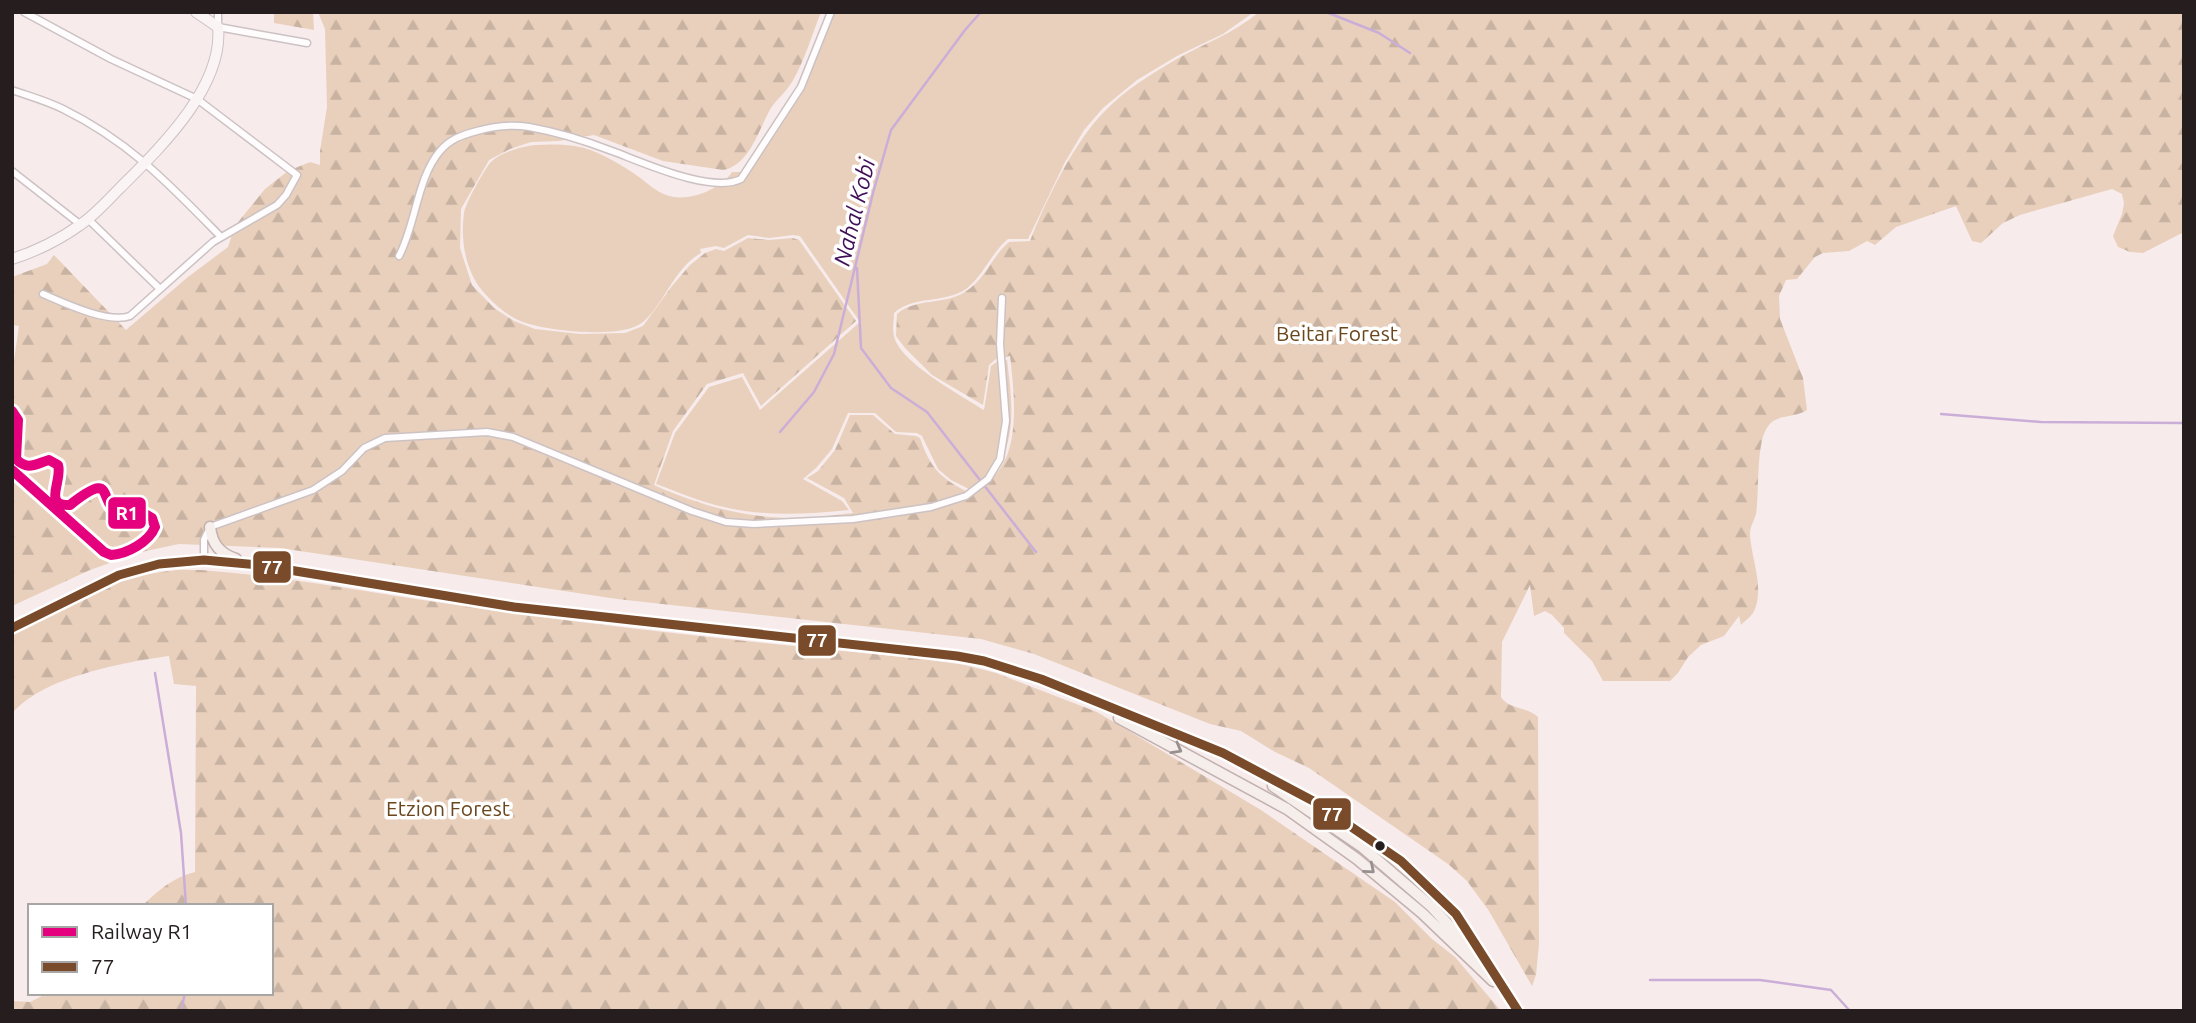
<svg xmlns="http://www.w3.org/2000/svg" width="2196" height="1023" viewBox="0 0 2196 1023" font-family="Ubuntu,sans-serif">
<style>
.grass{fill:#e9d0bc}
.forest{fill:url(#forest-firs)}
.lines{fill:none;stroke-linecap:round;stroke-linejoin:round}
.stream{stroke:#cbaed8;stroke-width:2.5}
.street-casing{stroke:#ccc2c3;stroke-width:9}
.secondary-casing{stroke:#ccc2c3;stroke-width:12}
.primary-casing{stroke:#c2b1ae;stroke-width:13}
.street{stroke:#fefcfc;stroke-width:6}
.secondary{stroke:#faf4f4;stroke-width:10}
.primary{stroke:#f5eeeb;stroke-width:10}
.bus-1-casing{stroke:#fff;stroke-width:14}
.bus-1{stroke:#7a4b2a;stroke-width:9}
.rail-1-casing{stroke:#fff;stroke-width:16}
.rail-1{stroke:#e5007d;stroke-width:10}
.oneway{stroke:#97908f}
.bus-dot{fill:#251d1e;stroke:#fff;stroke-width:2.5}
.labels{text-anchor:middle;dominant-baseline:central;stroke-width:7;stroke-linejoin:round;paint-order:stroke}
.park-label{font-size:21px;fill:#6a461d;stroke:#fff}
.water-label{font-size:23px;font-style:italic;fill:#400f58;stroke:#fff}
.line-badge{stroke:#fff;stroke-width:2.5}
.badge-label{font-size:19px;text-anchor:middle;font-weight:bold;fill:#fff}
</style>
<defs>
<pattern id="forest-firs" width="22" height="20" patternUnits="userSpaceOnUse" patternTransform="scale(1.75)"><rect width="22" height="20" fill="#e9d0bc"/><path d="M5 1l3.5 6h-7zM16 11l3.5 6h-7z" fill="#c8b2a1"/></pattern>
</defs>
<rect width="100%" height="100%" fill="#f7ebec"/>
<!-- grass -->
<path class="grass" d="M835,12h419l-31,22 -46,22 -40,24 -34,28 -19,22 -20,34 -36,75h-20c-17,14 -24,36 -42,50 -22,15 -53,6 -72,24 0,7 -2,16 0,23 5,26 68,60 90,74l7,-44 7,-5 9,-1c5,39 12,87 -19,117 -4,5 -13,8 -19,12l-18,-9 -13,-11 -16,-33 -5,-3 -21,-1 -21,-19h-27l-16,36 -16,19 -13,11 39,22 7,9c-43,4 -83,7 -125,-3 -23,-5 -46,-15 -68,-23l19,-51 34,-46 33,-10 18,33 100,-88 -60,-86 -7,-1 -24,3 -21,-3 -24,13 -8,-2 -16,3 1,4c-28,15 -39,57 -61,71 -22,15 -101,7 -124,-5 -11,-6 -21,-14 -29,-23 -21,-21 -27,-54 -23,-83 1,-9 21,-45 27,-51 10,-10 32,-16 45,-17 18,-1 40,-1 57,6 17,7 32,16 46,26 8,6 18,15 27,18 21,8 54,-5 66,-23h13c41,-46 67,-103 90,-160z"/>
<!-- forest -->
<path class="forest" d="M274,12h39l1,18 -40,-7z
M318,12h503c-9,23 -17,50 -29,70 -6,10 -15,17 -21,26 -12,20 -21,57 -48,62l-60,-9 -69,-26 -35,6 -28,1 -21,7 -21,11 -28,49 -1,39 12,37 22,23 20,13 21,8 45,5 45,-1 18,-7 29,-40 18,-21 15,-12 11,-4 8,2 24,-13 21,2 24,-2 6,2 57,81 -95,85 -18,-33 -36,11 -34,47 -19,54c44,20 91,33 140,33 20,0 40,-3 59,-5l-9,-15 -37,-20 11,-7 17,-21 15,-35h23l22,19 21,2 4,2c10,29 19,39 46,53 7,-3 15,-5 21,-9 36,-24 27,-90 23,-126l-14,3 -7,6 -6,40 -51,-30 -27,-27 -9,-12 1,-22c17,-16 48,-9 68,-22 21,-13 27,-36 44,-50l21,-1c15,-39 45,-101 75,-130 20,-21 45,-36 70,-51 28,-16 58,-26 84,-48h925v220l-41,21 -13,-1 -12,-5 -5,-11 9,-22 2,-11 -2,-9 -10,-5 -92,26 -17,8 -22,20 -9,-2 -16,-35 -60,21 -21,18 -8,-4 -18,10 -26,2 -8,4 -18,22 -11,1 -7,16 1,23 23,59 4,32c-12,8 -29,4 -38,15 -14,16 -9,66 -13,89 -2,7 -6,13 -6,20 1,24 14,51 5,75 -2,6 -9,11 -14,16l-2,-9 -15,20 -23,9 -13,12 -10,16 -8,8h-67l-11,-20 -28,-28v-5l-12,-13 -7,-4 -11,5 -4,-31 -28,57 -1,55c8,13 26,9 37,20l1,227 -3,31 -4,11 -43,-75 -22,-30 -19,-17 -139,-96 -34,-16 -34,-21 -31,-7 -176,-70 -53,-15 -364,-40 -337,-51 -101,-4 -38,8 -51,18 -78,36v-232l7,-48 -7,-1v-48l35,-13 7,-9 72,75 62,-53 40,-30 7,-21 30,-37 23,-18 22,-9 10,3v-14l7,-44 -2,-78z
M201,570c91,7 179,24 269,37 150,22 302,37 453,52l42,6 31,8 101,39 164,98 134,92 37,37 23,18 46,54h-1489v-10l18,1 18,-9h223v-87h-129c17,-16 30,-28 53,-34l1,-186 -22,-2 -5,-28c-44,6 -128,21 -157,58v-81c49,-26 100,-56 157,-62 10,-2 22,-1 32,-1z"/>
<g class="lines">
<!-- stream -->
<path class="stream" d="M1326,12l53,21 31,20
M857,268l4,80 30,40 36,24 109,140
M1941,414l100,8 143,1
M780,432l34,-40 20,-38 39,-161 18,-63 74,-100 16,-18
M155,673l26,160 5,73
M1650,980h110l71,10 19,21
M181,1011l4,-18"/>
<!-- street casing -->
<g class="street-casing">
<path id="street" d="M24,12l87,47 86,40 100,76 -11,20 -9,10 -64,37 -83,74c-22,8 -66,-13 -87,-22
M218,12v15l89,16
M12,90c17,6 35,11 51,19 67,33 106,75 158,128
M12,171l69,54
M88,219l71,69
M399,256c17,-32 18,-78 41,-105 10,-12 22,-16 37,-20 17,-5 34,-7 52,-4 28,5 57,14 83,24 30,11 99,43 129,28l60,-92 30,-75
M204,560v-20l6,-13 103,-37 29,-19 22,-23 21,-10 102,-6 26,5 179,74 34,11 28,2 99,-5 78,-12 35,-11 22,-17 12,-20 6,-38 -6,-77 2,-46"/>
</g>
<!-- secondary casing -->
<g class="secondary-casing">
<path id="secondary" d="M12,259c25,-8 47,-19 68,-34 15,-10 27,-24 40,-37 39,-39 104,-101 98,-161l-22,-15"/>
</g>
<!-- primary casing -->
<g class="primary-casing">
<path id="primary" d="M210,527c2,17 10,27 26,32
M12,628l107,-53 40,-11 45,-4 55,5 255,42 443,49 27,5 57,18 182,74 92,49 86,59 55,53 62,97
M1119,718l168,91 70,50 65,54 71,68
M1273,786l88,60 71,61 43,47"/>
</g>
<!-- street -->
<use href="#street" class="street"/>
<!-- secondary -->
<use href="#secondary" class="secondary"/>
<!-- primary -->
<use href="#primary" class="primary"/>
<!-- bus-1 casing -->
<g class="bus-1-casing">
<path id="bus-1" d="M12,628l107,-53 40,-11 45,-4 55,5 255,42 443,49 27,5 57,18 182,74 92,49 86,59 55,53 62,97"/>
</g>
<!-- bus-1 -->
<use href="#bus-1" class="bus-1"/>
<!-- rail-1 casing -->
<g class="rail-1-casing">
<path id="rail-1" d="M12,411l6,9 -2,39c12,12 19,5 33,1l9,5c5,16 -16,41 12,40 48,-38 26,0 50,7 13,3 19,-3 32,6l3,9c-6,15 -28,27 -44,28l-7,-3 -92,-82"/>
</g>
<!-- rail-1 -->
<use href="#rail-1" class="rail-1"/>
</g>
<!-- one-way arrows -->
<defs><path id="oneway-chevron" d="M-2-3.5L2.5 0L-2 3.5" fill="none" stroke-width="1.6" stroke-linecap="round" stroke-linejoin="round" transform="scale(1.75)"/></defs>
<g class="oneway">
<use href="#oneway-chevron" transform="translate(1177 749) rotate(29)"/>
<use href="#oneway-chevron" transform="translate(1370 869) rotate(40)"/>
</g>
<!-- markers -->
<circle class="bus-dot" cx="1380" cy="846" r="6"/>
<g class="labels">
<!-- park labels -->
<g class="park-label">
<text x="1337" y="333">Beitar Forest</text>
<text x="448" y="808">Etzion Forest</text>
</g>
<!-- water labels -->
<g class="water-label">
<text transform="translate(854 212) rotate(-76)">Nahal Kobi</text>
</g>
</g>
<g class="line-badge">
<rect x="107" y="496" width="40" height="34" rx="7" fill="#e5007d"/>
<rect x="252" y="550" width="40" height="34" rx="7" fill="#7a4b2a"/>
<rect x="797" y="624" width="40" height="33" rx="7" fill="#7a4b2a"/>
<rect x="1312" y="797" width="40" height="34" rx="7" fill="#7a4b2a"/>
</g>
<g class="badge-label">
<text x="127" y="520">R1</text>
<text x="272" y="574">77</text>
<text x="817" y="647">77</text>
<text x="1332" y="821">77</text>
</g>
<!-- border -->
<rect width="2196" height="1023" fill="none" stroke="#251d1e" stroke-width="28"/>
<!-- legend -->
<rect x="28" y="904" width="245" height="91" fill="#ffffff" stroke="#a8a5a5" stroke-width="2"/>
<rect x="42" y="927" width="35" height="10" fill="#e5007d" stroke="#a8a5a5" stroke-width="2"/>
<text x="91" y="939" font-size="21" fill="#251d1e">Railway R1</text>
<rect x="42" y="962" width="35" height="10" fill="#7a4b2a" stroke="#a8a5a5" stroke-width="2"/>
<text x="91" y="974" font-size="21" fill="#251d1e">77</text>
</svg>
